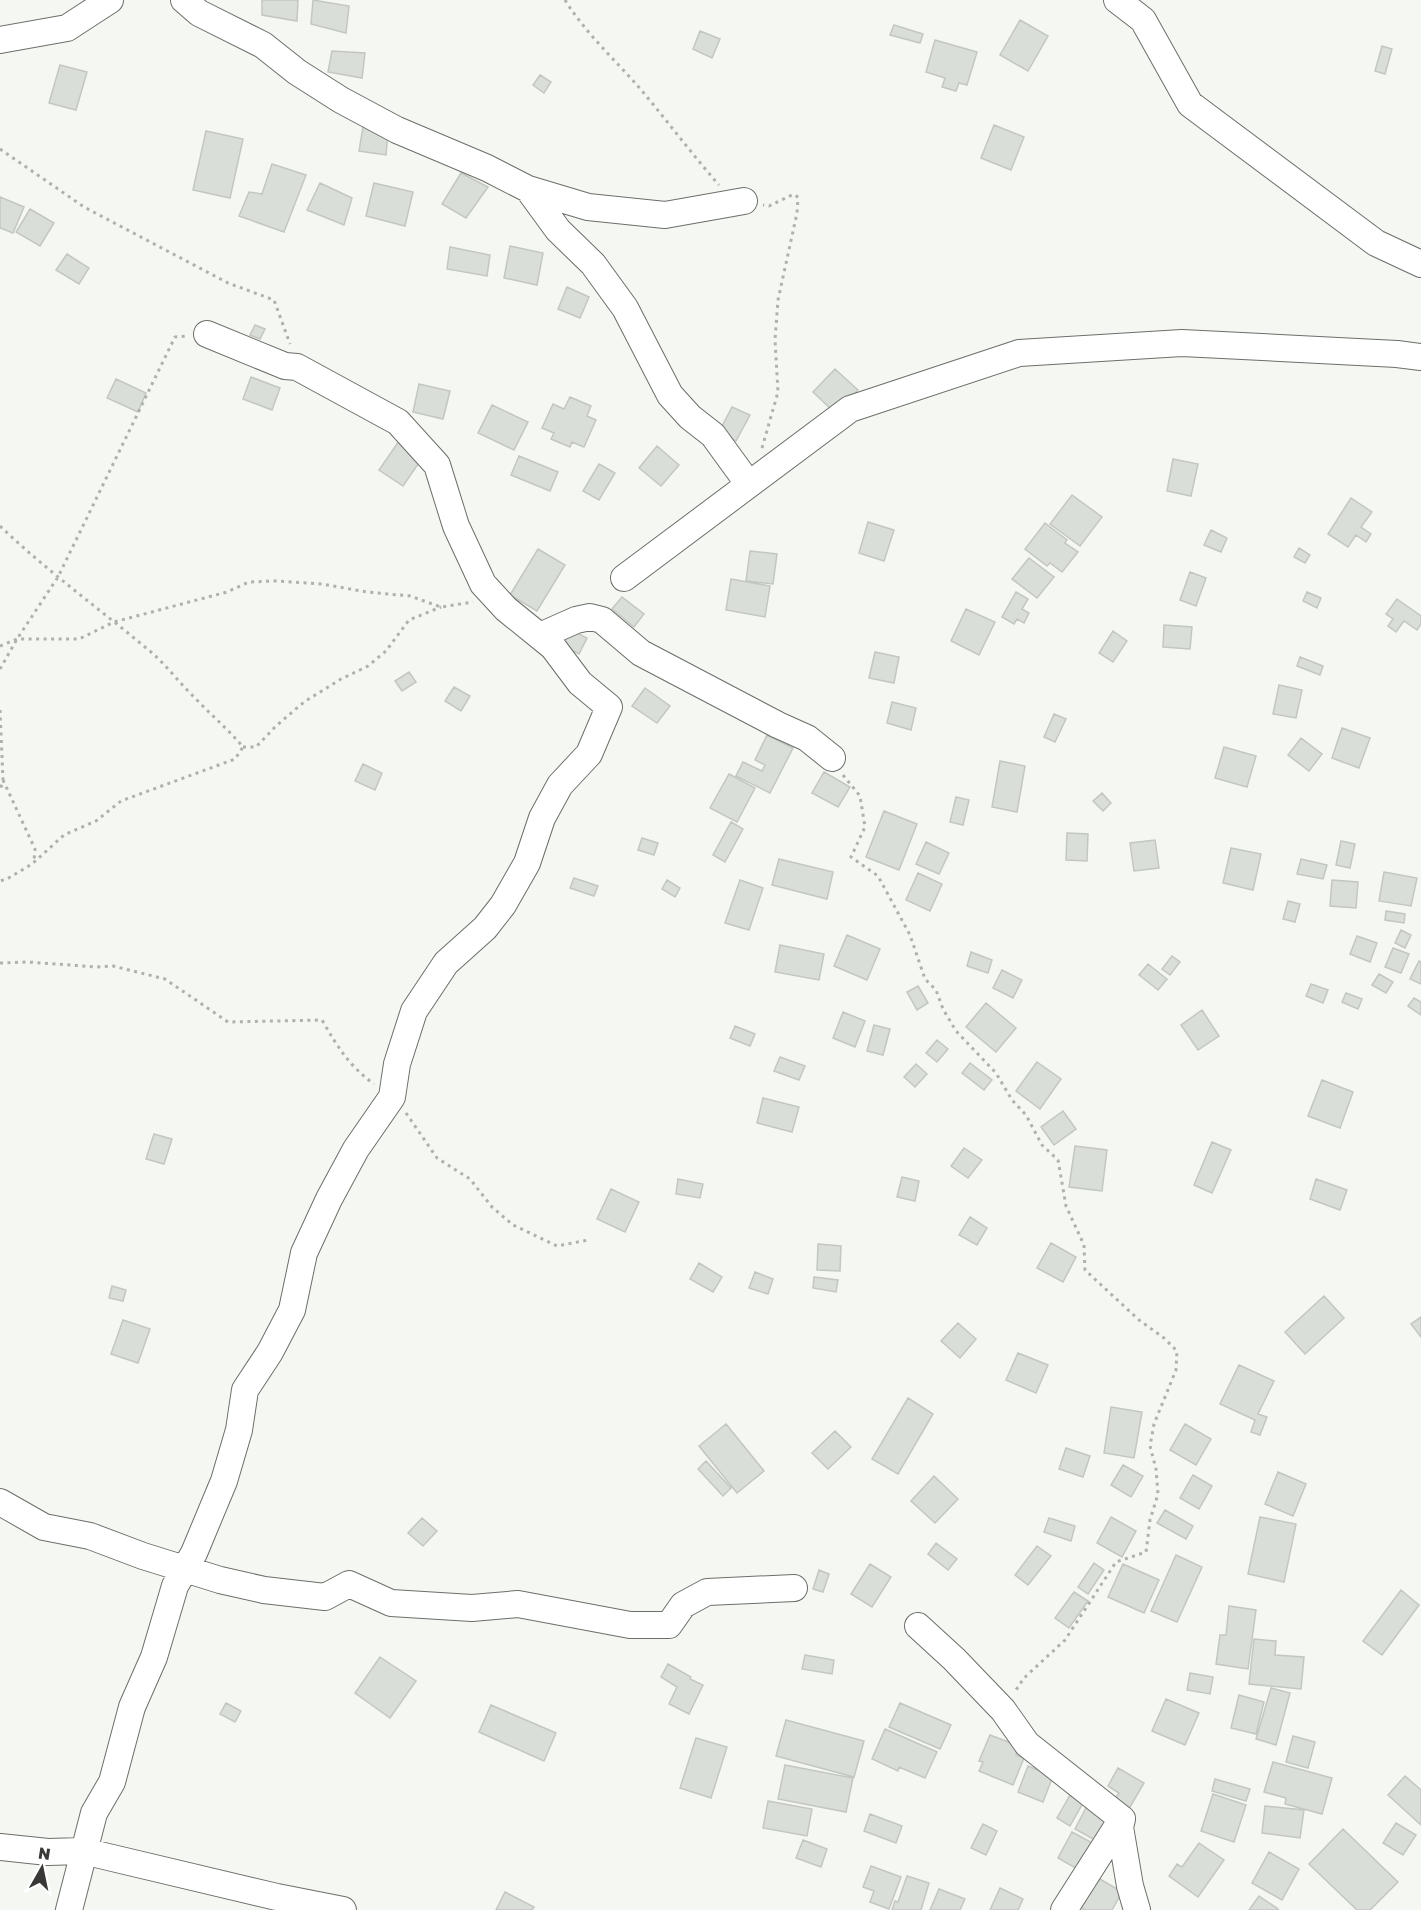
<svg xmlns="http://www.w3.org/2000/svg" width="1421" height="1910" viewBox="0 0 1421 1910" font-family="'Golos Text',sans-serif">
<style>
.building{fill:#daded8;stroke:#c3c7c1;stroke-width:1.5}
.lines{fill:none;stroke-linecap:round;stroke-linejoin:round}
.minor-casing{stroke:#6b6f69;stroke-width:28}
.path{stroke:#aeb1ac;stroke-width:3;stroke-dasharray:3 4.5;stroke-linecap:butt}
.minor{stroke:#fff;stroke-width:26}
</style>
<rect width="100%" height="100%" fill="#f5f8f2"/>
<!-- building -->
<path class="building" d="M262,0h36l-1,21 -35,-6z
M313,0l36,6 -3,27 -35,-9z
M1020,20l28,16 -20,35 -28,-16z
M894,25l29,9 -3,9 -30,-8z
M700,31l20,8 -8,19 -19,-9z
M935,40l42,12 -10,33 -8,-2 -3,8 -14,-4 3,-9 -19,-6z
M1382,46l10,3 -7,25 -10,-3z
M332,51l33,2 -3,25 -34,-6z
M60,65l27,7 -11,38 -27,-7z
M540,75l11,7 -7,11 -11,-8z
M994,125l30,12 -13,33 -30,-12z
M363,127l25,5 -2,23 -27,-4z
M206,131l37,8 -13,59 -37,-8z
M272,164l34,11 -22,57 -45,-16 10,-24 13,2z
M461,173l27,14 -22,31 -24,-14z
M320,183l32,15 -8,27 -37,-15z
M374,183l39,9 -8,34 -39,-10z
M0,197l24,10 -11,26 -13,-5z
M30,209l24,14 -14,23 -24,-14z
M510,246l33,7 -6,32 -33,-7z
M450,247l40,8 -3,21 -40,-7z
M67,254l22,14 -10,16 -23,-14z
M567,287l22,10 -9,21 -22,-9z
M255,325l10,4 -5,10 -10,-4z
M835,369l23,21 -22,24 -23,-22z
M251,377l29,11 -8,22 -29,-11z
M116,379l30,14 -8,19 -31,-14z
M419,384l31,7 -7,28 -30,-7z
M570,397l21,9 -4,10 9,4 -12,27 -12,-5 -2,5 -19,-8 3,-6 -12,-5 11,-24 11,5z
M492,405l36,17 -14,28 -36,-17z
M732,407l18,8 -14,26 -17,-9z
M399,441l24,16 -20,29 -24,-16z
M657,446l22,19 -18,21 -22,-18z
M519,456l39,16 -8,19 -39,-16z
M1173,459l25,5 -7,32 -24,-5z
M599,464l16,9 -16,27 -16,-9z
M1072,495l30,22 -22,29 -30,-22z
M1351,498l21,14 -11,15 10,7 -5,8 -10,-7 -8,12 -20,-13z
M868,522l26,8 -10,31 -25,-8z
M1045,523l22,17 -2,3 13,9 -16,20 -12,-9 -3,3 -22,-17z
M1211,530l16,8 -6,14 -17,-7z
M1299,548l11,7 -5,8 -11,-6z
M538,549l27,16 -28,46 -27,-16z
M750,551l27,3 -4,30 -27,-3z
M1029,558l25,19 -17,21 -25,-19z
M1190,572l16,6 -10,28 -16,-6z
M731,579l39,7 -5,31 -39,-7z
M1016,592l12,7 -6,10 7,4 -5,10 -7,-4 -3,5 -12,-7z
M1307,592l14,6 -4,10 -14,-7z
M622,597l22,17 -10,13 -22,-18z
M1397,599l24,17v8l-4,6 -13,-9 -8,11 -8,-6 5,-7 -7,-5z
M966,609l29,13 -16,33 -28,-14z
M1164,625l28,2 -2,22 -27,-2z
M571,630l16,8 -8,16 -17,-9z
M1113,631l14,10 -14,21 -14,-9z
M875,652l24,5 -5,26 -25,-5z
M1300,657l23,9 -3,9 -23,-9z
M409,672l7,10 -14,9 -7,-10z
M1279,685l23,5 -6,28 -23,-4z
M454,687l16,9 -9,15 -16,-10z
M645,688l25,18 -13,17 -25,-17z
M892,702l24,6 -5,22 -24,-7z
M1054,714l12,5 -11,23 -11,-5z
M1342,728l28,10 -11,30 -27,-10z
M767,735l26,13 -23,45 -34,-17 7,-14 19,9 3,-6 -10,-5z
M1301,738l21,16 -13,17 -21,-16z
M1224,747l32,9 -9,31 -32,-9z
M1000,761l25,5 -8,46 -25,-5z
M363,764l19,9 -7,17 -20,-9z
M824,772l26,15 -12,20 -26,-14z
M729,774l26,14 -18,34 -27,-14z
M1102,793l9,10 -8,8 -10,-10z
M956,797l13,3 -6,25 -13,-3z
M884,811l33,13 -18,46 -33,-13z
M731,822l12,7 -18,33 -12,-7z
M1067,833l21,1 -1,27 -21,-1z
M642,838l16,5 -4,12 -16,-5z
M1155,840l4,28 -25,3 -4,-28z
M1341,841l14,3 -5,24 -14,-3z
M926,842l23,11 -10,21 -23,-10z
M1231,848l30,6 -8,36 -30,-7z
M779,859l54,13 -6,27 -55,-14z
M1301,859l26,6 -4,14 -26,-5z
M1384,872l33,6 -6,28 -32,-5z
M918,873l24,11 -12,27 -24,-11z
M574,878l24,8 -4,10 -24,-8z
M667,880l13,8 -5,9 -13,-8z
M740,880l23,8 -14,42 -24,-7z
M1332,880l26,2 -2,26 -26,-2z
M1288,901l12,3 -5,18 -12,-3z
M1386,911l19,3 -1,9 -19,-3z
M1401,930l10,5 -6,13 -10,-5z
M847,935l33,14 -13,31 -33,-14z
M1357,936l20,7 -7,19 -20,-8z
M780,945l44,9 -5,26 -44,-8z
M1393,948l16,6 -8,19 -16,-6z
M971,952l21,8 -4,13 -21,-7z
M1172,956l8,6 -10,13 -8,-6z
M1419,961l2,1v22l-11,-5z
M1148,964l19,15 -9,11 -19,-15z
M1002,970l20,10 -9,18 -20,-10z
M1379,974l14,8 -7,11 -14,-8z
M1311,984l17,6 -5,13 -17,-7z
M918,986l10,17 -11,7 -10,-18z
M1346,993l16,6 -4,10 -16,-7z
M1414,998l7,4v13l-13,-9z
M986,1003l30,25 -20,24 -30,-25z
M1202,1010l17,26 -21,14 -17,-25z
M843,1012l22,9 -10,26 -22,-9z
M874,1025l16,4 -7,26 -16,-4z
M735,1026l20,8 -5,12 -20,-8z
M937,1040l11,9 -11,13 -11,-9z
M780,1057l25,9 -6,14 -25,-9z
M1037,1062l24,17 -21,30 -24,-18z
M970,1063l22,17 -8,10 -22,-17z
M916,1064l11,10 -12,13 -11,-10z
M1322,1080l31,12 -13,36 -32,-12z
M763,1098l36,9 -7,25 -35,-9z
M1063,1111l13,18 -22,16 -13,-18z
M154,1134l18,5 -8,25 -18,-5z
M1212,1142l19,8 -19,43 -18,-8z
M1075,1146l32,4 -5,41 -33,-4z
M964,1148l18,12 -14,18 -17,-12z
M902,1177l17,4 -4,20 -18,-4z
M678,1179l25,5 -3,14 -24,-4z
M1316,1179l31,11 -7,20 -30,-11z
M611,1189l28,13 -14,30 -28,-13z
M970,1217l17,11 -10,17 -18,-10z
M1051,1243l25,14 -13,25 -26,-14z
M818,1244l23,2 -1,25 -23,-1z
M699,1263l23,14 -9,15 -23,-13z
M755,1272l18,7 -5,15 -19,-6z
M814,1277l24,3 -2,12 -23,-4z
M112,1286l14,4 -3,11 -14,-3z
M1324,1296l20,22 -39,36 -20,-22z
M1421,1317v20l-10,-13z
M123,1320l27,9 -12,34 -27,-9z
M958,1323l18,16 -16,19 -19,-17z
M1018,1353l30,12 -12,28 -30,-13z
M1239,1365l35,16 -16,33 9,3 -7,18 -9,-3 4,-12 -35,-16z
M908,1398l25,16 -35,60 -26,-15z
M1111,1407l31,5 -8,46 -30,-5z
M726,1424l38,47 -27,22 -38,-47z
M1185,1424l26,15 -15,26 -26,-15z
M835,1431l16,16 -23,22 -16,-16z
M1066,1448l24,8 -7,21 -24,-8z
M706,1461l25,27 -8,8 -25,-27z
M1123,1465l20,11 -12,21 -20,-12z
M1278,1472l28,12 -13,32 -28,-12z
M1193,1475l19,11 -13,23 -19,-11z
M934,1476l24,23 -23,24 -24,-22z
M1165,1510l28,16 -7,13 -29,-16z
M1111,1517l25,14 -14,26 -25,-14z
M1260,1517l36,7 -12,58 -36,-8z
M422,1518l15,13 -14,15 -15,-13z
M1049,1518l26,8 -4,15 -27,-9z
M936,1543l21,16 -9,11 -20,-16z
M1037,1546l14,10 -23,29 -13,-10z
M1176,1555l26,12 -25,55 -26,-11z
M1094,1563l10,7 -16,24 -10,-7z
M870,1564l21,13 -19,30 -21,-13z
M1123,1564l36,16 -15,33 -36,-16z
M819,1570l10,4 -6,18 -10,-3z
M1401,1590l18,15 -37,50 -19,-14z
M1074,1592l14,9 -19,27 -14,-10z
M1229,1606l27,4 -8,59 -32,-5 4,-29h6z
M1254,1639l22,2 -1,14 29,2 -3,32 -52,-5z
M805,1655l29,5 -2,14 -30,-5z
M380,1657l36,24 -26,37 -35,-25z
M668,1664l23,13 -1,2 13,6 -14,29 -20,-10 8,-17 -16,-10z
M1190,1673l23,4 -3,17 -23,-4z
M1271,1688l19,5 -14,52 -20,-6z
M1239,1695l25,7 -8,32 -25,-6z
M1166,1699l33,14 -14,32 -33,-14z
M226,1703l15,8 -6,11 -15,-8z
M900,1703l51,22 -11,24 -51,-22z
M491,1705l65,28 -12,28 -65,-29z
M786,1720l78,21 -10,36 -78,-21z
M885,1729l52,23 -12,26 -26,-11 -1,4 -26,-12z
M990,1735l29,11 -3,9 8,3 -11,27 -34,-14 4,-9 -4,-1z
M1293,1736l22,6 -7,26 -22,-6z
M696,1738l31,9 -16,51 -31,-10z
M1273,1762l59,16 -10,36 -37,-10 1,-6 -22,-6z
M785,1765l68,13 -7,34 -68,-13z
M1028,1766l25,10 -10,26 -25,-10z
M1118,1768l26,15 -18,31 -15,-9 8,-12 -11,-7z
M1405,1776l16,14v35l-33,-30z
M1215,1779l35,10 -4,12 -34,-10z
M1213,1794l33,11 -12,37 -33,-11z
M1070,1795l13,8 -13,23 -13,-8z
M768,1801l44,8 -5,27 -44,-8z
M1089,1802l28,15 -15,27 -27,-15z
M1265,1806l39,4 -4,28 -38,-5z
M870,1814l32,12 -6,17 -32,-12z
M1396,1823l20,12 -13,20 -20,-12z
M983,1824l14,7 -11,24 -15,-7z
M1343,1829l55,53 -28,28h-13l-48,-46z
M1072,1832l26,14 -14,27 -26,-15z
M803,1840l24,9 -6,18 -25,-9z
M1199,1843l25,17 -26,37 -29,-21 8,-12 5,3z
M1269,1852l30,17 -17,31 -30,-17z
M871,1866l30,11 -12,32 -19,-7 4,-11 -11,-4z
M1090,1873l32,19 -10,18h-27l-13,-7z
M907,1876l22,7 -8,27h-29l3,-9 3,1z
M1000,1888l23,11 -5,11h-28z
M939,1889l26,10 -5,11h-30z
M505,1892l29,15 -2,3h-36z
M1259,1896l19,13v1h-29z"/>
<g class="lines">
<!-- minor casing -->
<g class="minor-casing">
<path id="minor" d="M184,0l15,13 64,32 34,27 44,28 56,30 90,38 41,21 60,18 77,8 79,-14
M1117,0l26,20 47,84 186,139 45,21
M0,40l67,-12 43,-28
M528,189l30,41 35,34 32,44 45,87 20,22 23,18 32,44
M624,578l226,-169 169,-56 163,-10 215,11 24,3
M540,636l36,-16 14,-3 12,3 39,33 137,72 29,13 25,20
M0,1502l44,25 46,9 53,20 77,24 44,10 61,7 24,-13 42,19 81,5 46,-4 112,21h39l14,-20 24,-13 87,-4
M918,1626l36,33 49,51 24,34 95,75 -2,8 10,59 7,24
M0,1847l48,5 35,-1 194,46 66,13
M69,1910l25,-97 18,-31 20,-75 22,-50 21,-71 19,-33 30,-72 15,-51 6,-40 25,-38 22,-42 12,-57 25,-54 27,-50 36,-52 5,-33 17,-53 32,-48 39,-35 18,-23 24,-42 15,-45 18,-33 29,-31 20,-47 -29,-24 -27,-36 -47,-38 -23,-25 -27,-58 -19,-61 -39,-43 -101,-55 -12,-1 -78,-32
M1064,1910l58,-91"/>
</g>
<!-- path -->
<path class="path" d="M565,0c19,31 48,58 72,85 28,33 54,68 82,100
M0,149l84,58 144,76 46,17 16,44
M762,448l16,-56 -3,-52 3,-40 19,-87 1,-15 -2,-3h-4l-23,11 -6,-1
M0,526c48,46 101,84 151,126 15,13 27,29 41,43 17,18 35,33 51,52l-8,12 -114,42 -25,20 -32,14 -32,29 -25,15 -7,2
M0,646l17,-7h62l35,-17 113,-30 22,-10 27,-1 46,3 45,8 43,4 31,11 32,-5
M0,669l17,-30 41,-62 117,-240 12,-1
M0,710l3,70 -3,11
M243,747h13l20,-21 28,-24 37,-23 27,-13 18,-15 23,-31 32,-13
M843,775l17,21 5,31 -14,30 27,19 32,59 15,44 11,11 7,19 13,22 40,42 16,27 14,15 16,30 16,15 8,46 18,39 1,25 54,50 25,18 13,13 -1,19 -22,54 -4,22 6,23 2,25 -8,26 -4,32 -30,10 -51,78 -41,38 -10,15
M3,780l32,69 -1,12
M0,963l28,-1 69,5 16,-1 52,13 63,43 94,-2c15,26 27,46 52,64
M406,1113l31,45 33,21 22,28 21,18 44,21 31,-6"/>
<!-- minor -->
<use href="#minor" class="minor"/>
</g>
<!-- north arrow -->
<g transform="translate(42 1868) rotate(9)" stroke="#ffffff" stroke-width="4.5" paint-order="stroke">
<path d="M0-4.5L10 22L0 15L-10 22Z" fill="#383937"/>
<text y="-9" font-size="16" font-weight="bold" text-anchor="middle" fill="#383937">N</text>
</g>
</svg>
